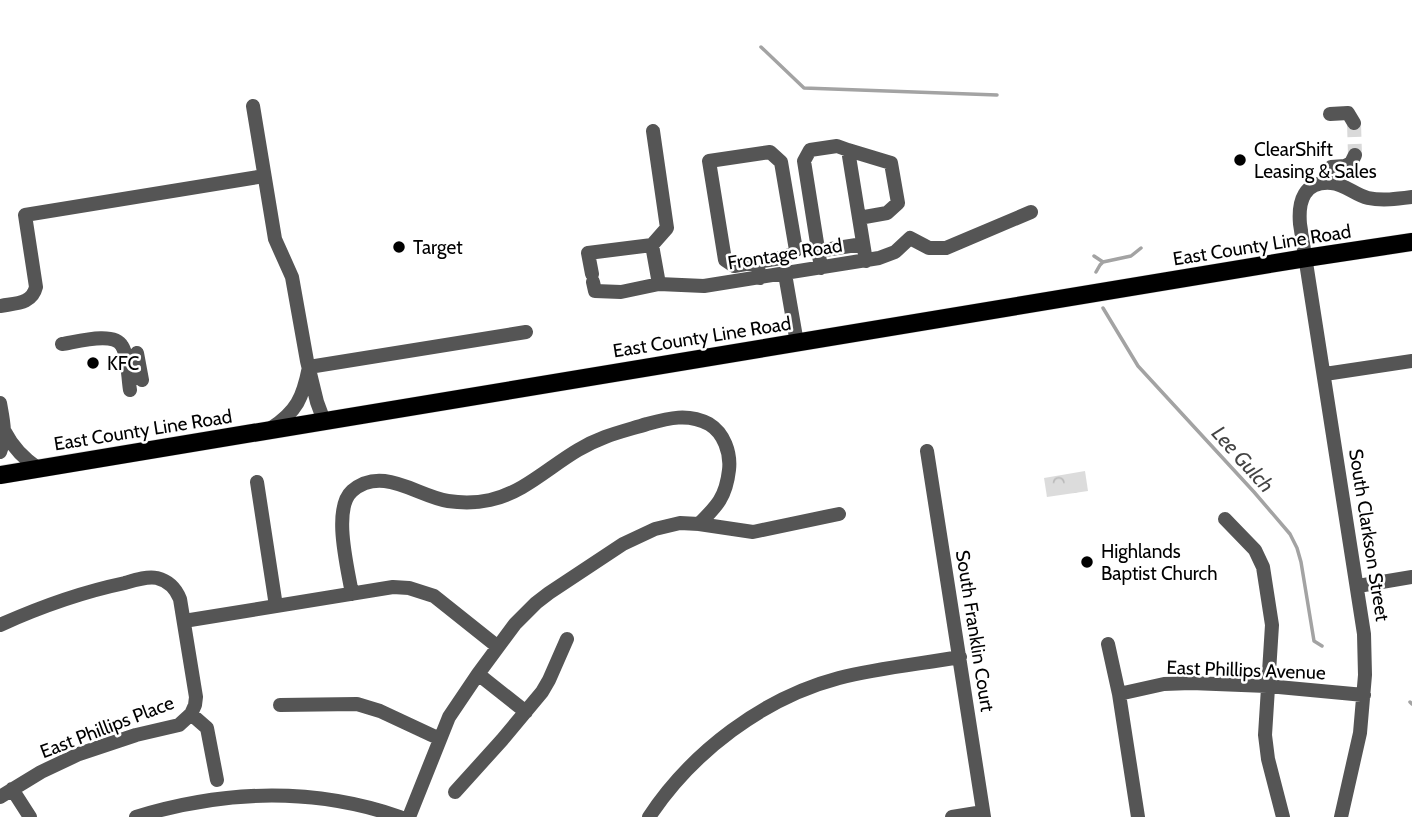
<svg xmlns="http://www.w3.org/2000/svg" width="1412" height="817" viewBox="0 0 1412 817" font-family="Cabin,sans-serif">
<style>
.forest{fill:url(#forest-crowns)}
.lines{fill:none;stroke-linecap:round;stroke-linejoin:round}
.stream{stroke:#a3a3a3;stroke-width:3.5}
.minor-tunnel{stroke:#d9d9d9;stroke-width:14;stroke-dasharray:14 7;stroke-linecap:butt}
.major-casing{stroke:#dbdbdb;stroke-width:19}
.minor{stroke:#555;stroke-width:14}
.major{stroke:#000;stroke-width:18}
.poi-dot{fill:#000;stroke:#fff;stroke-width:2.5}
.labels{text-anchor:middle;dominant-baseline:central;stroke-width:5;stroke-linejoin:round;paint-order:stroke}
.poi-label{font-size:19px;fill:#000;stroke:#fff;text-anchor:start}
.street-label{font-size:19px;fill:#000;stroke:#fff}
.water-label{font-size:21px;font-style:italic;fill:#444;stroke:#fff}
</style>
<defs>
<pattern id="forest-crowns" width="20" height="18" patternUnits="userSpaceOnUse" patternTransform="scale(1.75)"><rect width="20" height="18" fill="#dcdcdc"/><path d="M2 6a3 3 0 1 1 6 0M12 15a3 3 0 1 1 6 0" fill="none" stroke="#bbb"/></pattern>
</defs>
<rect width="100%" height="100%" fill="#fff"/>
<!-- forest -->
<path class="forest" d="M1085,471l3,20 -41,6 -3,-19z"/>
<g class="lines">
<!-- stream -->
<path class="stream" d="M761,47l43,41 193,7
M1094,256l9,6
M1096,272l4,-7 3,-3 28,-6 10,-8
M1103,308l35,58 116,126 36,42 7,14 4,14 13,79 8,5
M1410,702l2,2"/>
<!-- minor-tunnel -->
<path class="minor-tunnel" d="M1354,123l1,32"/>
<!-- major casing -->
<g class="major-casing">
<path id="major" d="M0,475l1306,-217 106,-16"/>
</g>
<!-- minor -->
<path class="minor" d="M253,106l22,133 17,38 15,84 10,41 7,19
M1330,114l18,-1 6,10
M848,150l43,13 7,40 -11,10 -28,5
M1331,167l14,-1 6,-3 4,-8
M652,245l7,39
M818,251l45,-7
M757,262l-23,4 -9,-6 -16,-99 61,-9 11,10 15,88 -9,7 -30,5 3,16
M821,268l-17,-107 6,-11 27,-4 11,4 18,111
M592,274l-4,-21 64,-8 15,-17 -14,-97
M785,274l12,69
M593,282l2,9 26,1 38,-8 45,2 175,-28 16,-6 15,-14 19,10h17l85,-36
M0,306c16,-3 32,-2 36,-19l-11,-72 239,-39
M62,344c14,-2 52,-13 60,2 6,9 6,33 8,44
M137,353l5,27
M1325,374l87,-13
M0,403c3,17 7,32 0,49
M270,429c27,-17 33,-32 39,-62l217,-35
M5,432c8,16 19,27 34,37
M927,451l57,366
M257,482l19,124
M1225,519l30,31 8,17 9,58 -7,110 3,24 15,58
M699,524l54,8 86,-18
M1358,586l54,-9
M352,594c-4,-25 -20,-85 0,-103 30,-26 65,5 96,10 14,2 28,2 42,-1 33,-7 59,-33 88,-50 23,-14 43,-18 69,-26 22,-6 41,-11 62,0 15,9 22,29 20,46 -3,27 -12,36 -30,54l-19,-1 -25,6 -32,15 -74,49 -13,10 -21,21 -37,50 -29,43 -40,100
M184,621l209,-34 16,1 25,8 64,51
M0,625c40,-18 82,-33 125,-42 10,-3 22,-7 32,-5 12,3 19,11 23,21l16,98 -1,8 -4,9 -12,11 -43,10 -57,19 -38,18 -41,25
M1108,644l11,50
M478,674l48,38
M280,705l77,-1 23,7 60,28
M191,714l16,14 10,52
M12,789l18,28
M455,792l47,-52 40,-48 7,-12 18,-41
M136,817c88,-27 177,-30 264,0
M649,817c43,-65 114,-119 190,-139 40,-10 81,-14 121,-21
M952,817l31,-5
M1138,817l-19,-123 45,-10 27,-1 76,3 97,9
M1341,817l19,-84 5,-58 -1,-41 -64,-410c-2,-23 4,-43 31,-41 14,1 24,12 37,15 14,3 29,1 44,-1"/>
<!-- major -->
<use href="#major" class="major"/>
</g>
<!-- markers -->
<g class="poi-dot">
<circle cx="1240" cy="160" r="7"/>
<circle cx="399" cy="247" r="7"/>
<circle cx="93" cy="363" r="7"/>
<circle cx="1087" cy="562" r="7"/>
</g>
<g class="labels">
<!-- poi labels -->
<g class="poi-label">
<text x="1254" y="149">ClearShift<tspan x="1254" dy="22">Leasing &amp; Sales</tspan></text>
<text x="413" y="247">Target</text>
<text x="107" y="363">KFC</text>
<text x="1101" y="551">Highlands<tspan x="1101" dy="22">Baptist Church</tspan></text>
</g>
<!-- street labels -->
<g class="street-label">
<text transform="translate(1262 245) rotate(-9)">East County Line Road</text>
<text transform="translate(785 254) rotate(-9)">Frontage Road</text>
<text transform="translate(702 337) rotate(-9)">East County Line Road</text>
<text transform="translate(143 430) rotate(-9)">East County Line Road</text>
<text transform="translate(1369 535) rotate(81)">South Clarkson Street</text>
<text transform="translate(975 631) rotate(81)">South Franklin Court</text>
<text transform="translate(1246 670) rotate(2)">East Phillips Avenue</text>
<text transform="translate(107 727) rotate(-21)">East Phillips Place</text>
</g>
<!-- water labels -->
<g class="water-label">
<text transform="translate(1243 459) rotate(48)">Lee Gulch</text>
</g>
</g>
</svg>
